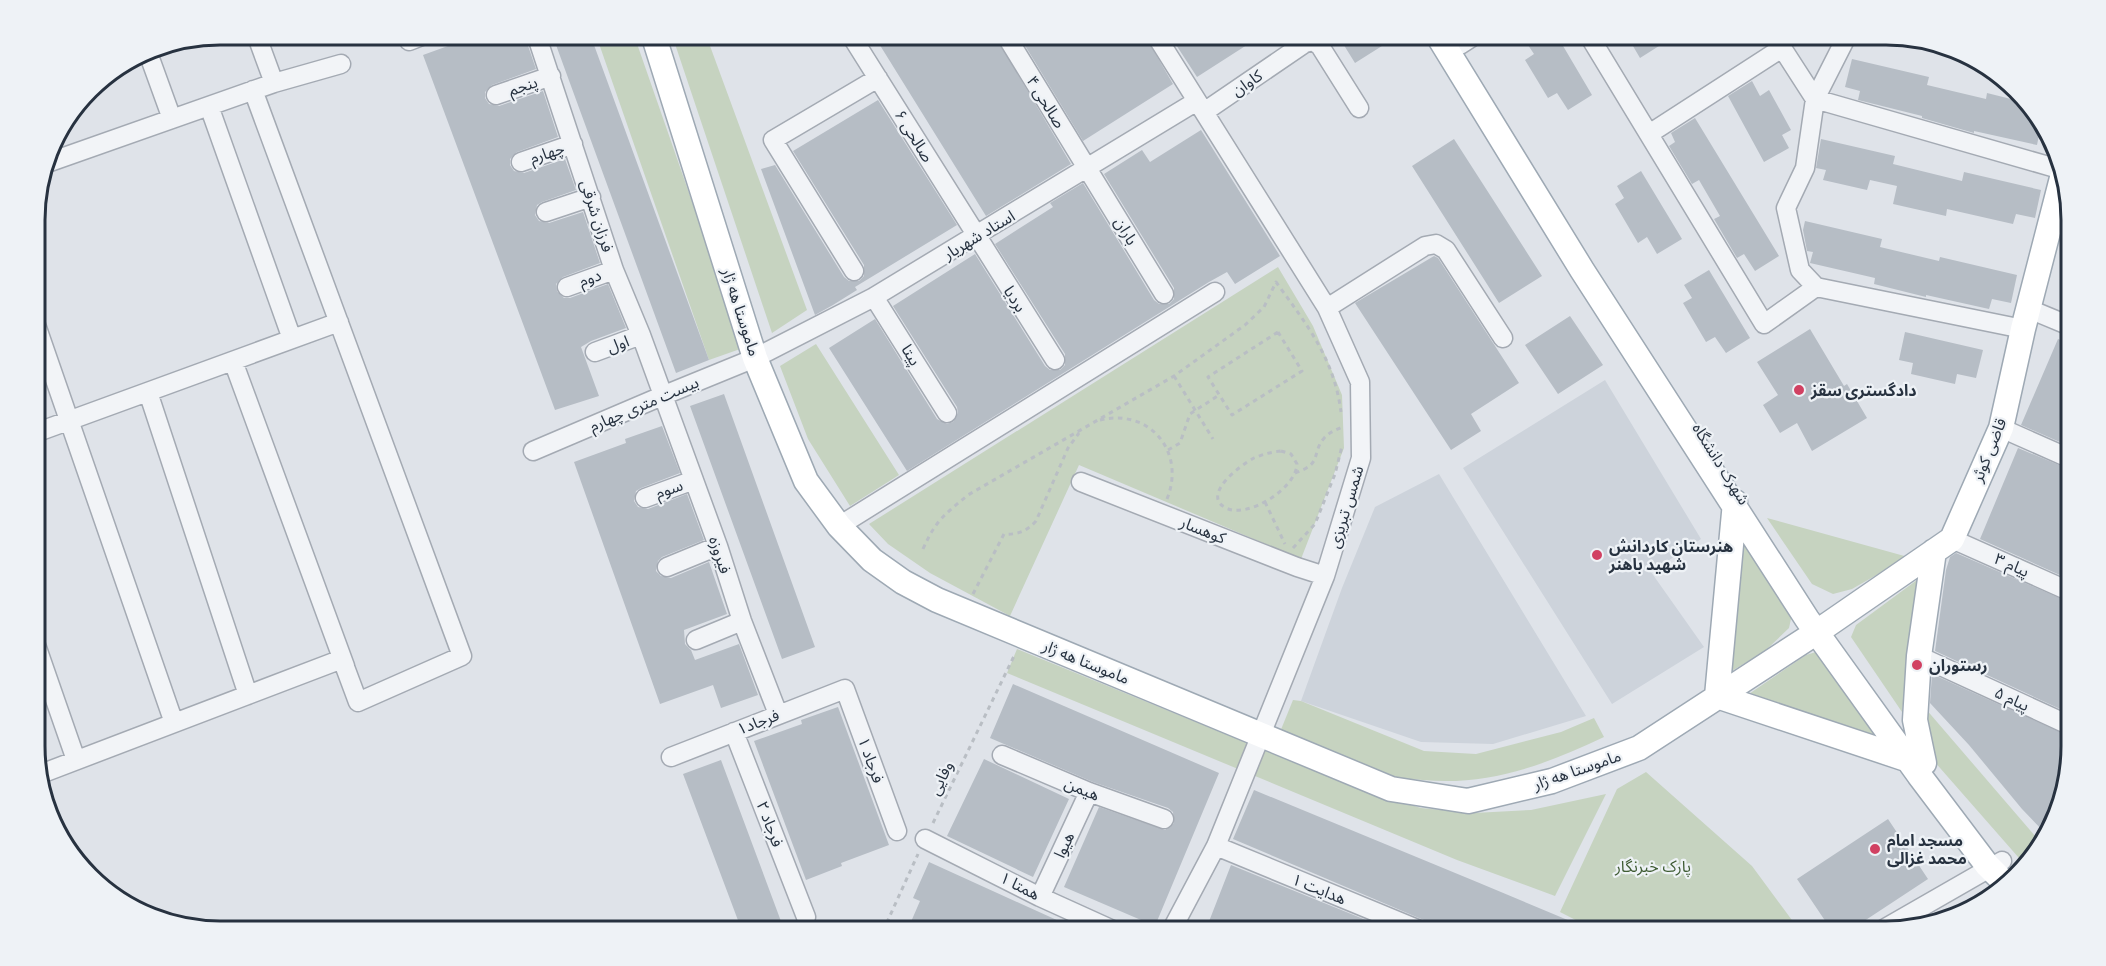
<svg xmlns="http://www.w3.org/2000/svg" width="2106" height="966" viewBox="0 0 2106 966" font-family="'Fira Sans Condensed','Noto Sans Arabic',sans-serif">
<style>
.built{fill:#cdd3db}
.green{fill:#c6d3c0}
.building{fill:#b6bdc5}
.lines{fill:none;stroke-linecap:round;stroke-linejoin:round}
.minor-casing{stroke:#a4aab3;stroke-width:21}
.major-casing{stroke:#9ea9b4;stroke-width:27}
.path{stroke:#b9bec4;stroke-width:3;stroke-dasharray:4.5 4.5;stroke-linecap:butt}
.minor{stroke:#f2f4f7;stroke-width:18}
.major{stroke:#fff;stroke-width:24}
.poi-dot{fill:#d14162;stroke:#eef2f6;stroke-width:2}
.labels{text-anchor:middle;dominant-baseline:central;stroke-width:4.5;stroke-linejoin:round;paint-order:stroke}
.street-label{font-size:16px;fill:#273240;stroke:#eef2f6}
.poi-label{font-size:16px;font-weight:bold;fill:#273240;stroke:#eef2f6;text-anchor:start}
.park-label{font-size:16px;fill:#3f5c34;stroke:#eef2f6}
.rim{fill:none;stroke:#273240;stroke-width:3}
</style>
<rect width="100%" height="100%" fill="#dfe3e9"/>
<!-- built -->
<path class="built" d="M1605,380l96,159 -50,33 53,75 -92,57 -149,-236z
M1439,474l147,242 -93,28 -72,-2 -120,-41 41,-113 33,-81z"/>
<!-- green -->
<path class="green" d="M596,35h38l109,313 -34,12z
M672,35h34l101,275 -35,23z
M1278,267l35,59 29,69 2,53 -43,111 -222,-94 -69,151 -80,-43 -42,-29 -19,-20z
M816,344l83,131 -49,31 -42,-67 -28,-73z
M1767,518l141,39 -56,32 -19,5 -21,-10z
M1742,525l52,80 -5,23 -24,23 -35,21z
M1917,580l-15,132 -51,-75 5,-12z
M1017,649l348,142 56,17 53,5 57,-3 75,-16 -51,102 -98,-36 -450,-187z
M1816,652l13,7 53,85 -139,-46 63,-43z
M1293,700l8,1 123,50 52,3 85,-22 33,-14 10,19c-59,28 -115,49 -181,43 -9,-1 -19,-1 -27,-3 -40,-11 -78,-30 -116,-45z
M1925,708l117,136 -9,15 -7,7 -100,-114z
M1646,772l106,94 48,65h-203l-37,-19 57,-123z"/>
<!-- building -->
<path class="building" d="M481,34h43l12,35 -44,16 -7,7v6l4,6 10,2 44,-15 15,46 -41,15 -7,7v6l4,6 10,2 41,-14 11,31 -34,12 -5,3 -2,10 4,6 10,2 34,-11 17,51 -37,14 -7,7 1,7 7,7h6l38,-14 18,44 -35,13 -10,6 18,49 -44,14 -132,-355z
M552,34h38l119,326 -33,13z
M873,34h121l77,130 -85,52z
M1018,34h126l29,50 -90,57z
M1169,34h95l-67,43z
M1337,34h64l-46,29z
M1538,34h18l36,61 -24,15 -11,-17 -9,5 -23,-38 9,-6 -8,-12z
M1626,34h52l-38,24z
M1852,59l77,18 -2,8 59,14 1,-6 40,10 6,4 12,30 -6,-2 -2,10 -63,-14v2l-52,-15v-2l-64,-16 2,-9 -15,-4z
M1752,81l8,15 9,-6 22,40 -9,5 7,13 -25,14 -36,-66z
M878,100l79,125 -102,62 2,3 -24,15 -18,10 -54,-146 14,-4 69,112 5,4h10l5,-5v-11l-71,-114z
M1695,118l84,138 -24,15 -11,-17 -7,4 -23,-39 6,-3 -21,-36 -7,4 -23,-38 6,-4 -4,-9z
M1201,130l79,126 -45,28 -8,-12 -18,10 -302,189 -78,-123 46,-29 62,100 10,5 6,-2 5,-9 -1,-6 -64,-101 82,-52 70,112 5,4h10l5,-5v-11l-70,-110 58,-37 -3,-4 33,-20 71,117 5,4h10l5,-5v-11l-70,-114 38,-24 8,12z
M1454,139l88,137 -43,27 -87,-137z
M1821,139l74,17 -2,8 69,17 2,-9 77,18 -6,28 -19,-4 -3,10 -66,-15 -1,7 -53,-12 4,-18 -27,-6 -3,10 -44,-10 3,-10 -10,-2z
M1641,171l41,68 -25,15 -10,-17 -9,6 -23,-39 9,-6 -7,-12z
M1805,221l77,18 -2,8 59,14 1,-4 77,18 -6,28 -19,-4 -3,10 -63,-14v2l-52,-13 1,-6 -65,-15 3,-11 -6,-1 -4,-21z
M1434,256l4,2 81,125 -48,31 10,17 -30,19 -96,-147z
M1709,270l41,68 -24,15 -11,-16 -9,5 -23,-39 9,-5 -8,-13z
M1570,316l33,49 -45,29 -33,-49z
M1810,329l34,57 3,-2 20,34 -55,33 -15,-28 -17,10 -17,-28 15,-10 -21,-33z
M1905,332l78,18 -7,28 -19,-4 -2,10 -44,-10 2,-11 -14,-3z
M2058,339l12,5 1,103 -50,-22z
M724,394l91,253 -33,12 -92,-253z
M662,426l18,47 -39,15 -5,3 -2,10 4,6 10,2 39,-15 17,46 -42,17 -4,4 -2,10 5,5 10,2 38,-16 18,52 -43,16 1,14 6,6 4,10 44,-16 19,51 -37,13 -8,-23 -53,19 -86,-242 52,-19 -1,-4z
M2018,448l53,22v110l-91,-41z
M1956,553l115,50v111l-136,-63 11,-81 4,-13z
M1932,674l139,63 1,9 -15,71 -10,18 -25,-26 -53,-64 -39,-42z
M1013,684l206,89 -64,153 -91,-39 35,-80 66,23 9,-7 -1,-11 -5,-4 -75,-26 -103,-44z
M838,707l51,138 -48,18 1,3 -36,14 -52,-139 48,-17 -1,-4z
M984,759l85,40 -36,78 -86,-41z
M721,760l61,164 -19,7h-21l-59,-157z
M1254,790l223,92 117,49h-161l-2,-6 -5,-4 -193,-82z
M1888,819l40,60 -79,52h-17l-35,-52z
M929,862l152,69h-174l13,-30 -7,-3z
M1231,865l162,66h-178l-7,-7z"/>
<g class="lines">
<!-- minor casing -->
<g class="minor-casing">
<path id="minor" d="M256,34l18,49
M536,34l78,236 27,65 77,211 24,75 36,93
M850,34l205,326
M1005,34l159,260
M1155,34l172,274 33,74 1,76 -36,118 -109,270 -45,85
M1588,34l176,290 52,-37 -16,-17 -14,-62 19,-40 10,-69 33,-65
M1773,34l42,65 244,70
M409,41l18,-7
M1460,45l17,-11
M147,50l25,69
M496,95l55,-19
M209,106l83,233
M1204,112l101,-69 8,-2 7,5 39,62
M1649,134l133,-86
M521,162l52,-18
M47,163l227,-80 67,-19
M546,212l45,-15
M854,271l-81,-131 105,-62
M567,287l47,-17
M1816,287l207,42
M874,297l73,116
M1327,308l98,-62 11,-2 10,6 57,88
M2029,309l41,17
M35,322l139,401
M595,352l46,-17
M233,361l112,305
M148,392l100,303
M2001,428l70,31
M35,433l304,-111
M533,451l129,-55 93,-38 119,-61 323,-196
M1081,482l216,85 28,9
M645,498l49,-18
M839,526l376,-234
M1952,539l119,53
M667,567l51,-21
M696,640l46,-19
M36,645l40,115
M1919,656l152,70
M734,732l72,185
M1002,755l87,37 75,27
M671,757l174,-68 52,142
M38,775l304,-116 16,43 104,-46 -209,-566
M925,839l115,58 75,34
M1216,846l206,85
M1040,897l49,-105
M1880,931l122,-70"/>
</g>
<!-- major casing -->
<g class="major-casing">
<path id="major" d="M653,34l102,324 51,123 33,45 33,34 31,22 34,18 454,189 77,12 84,-20 87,-33 178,-116 135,-93 49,-111 22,-99 39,-151
M1437,34l145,236 225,349 112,156 68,90 19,19
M1735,502l-18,194 192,64 15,3 -9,-43 4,-64 15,-105"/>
</g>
<!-- path -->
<path class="path" d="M1278,332l24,39 -70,44 -24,-38z
M1174,376l39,63
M1100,420c50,-12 86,32 67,79
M1168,450l12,-7 10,-29 29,-19
M1281,451l10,3 6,10c-1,25 -50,55 -71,44 -26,-13 16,-44 28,-50 9,-4 18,-6 27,-7z
M1295,473c29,-10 15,-19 30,-36 5,-5 11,-7 17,-10
M1265,502l20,42
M1293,548l22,-24 20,-50 7,-28
M923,549c13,-29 21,-34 45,-54l206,-119 71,-51 19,-18 12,-25c31,43 58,76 65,130
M973,594l31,-60c14,1 23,-3 32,-13l32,-73 11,-15
M933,823l82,-169
M883,931l35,-77"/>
<!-- minor -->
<use href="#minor" class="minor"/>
<!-- major -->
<use href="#major" class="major"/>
</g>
<!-- markers -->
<g class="poi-dot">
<circle cx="1799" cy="390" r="6"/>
<circle cx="1597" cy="555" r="6"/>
<circle cx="1917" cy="665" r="6"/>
<circle cx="1875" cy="849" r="6"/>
</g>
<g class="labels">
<!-- street labels -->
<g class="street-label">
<text transform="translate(1247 83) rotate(-34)">کاوان</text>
<text transform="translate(523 86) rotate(-19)">پنجم</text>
<text transform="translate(1046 102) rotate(58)">صالحی ۴</text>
<text transform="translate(914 136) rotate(58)">صالحی ۶</text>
<text transform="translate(547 153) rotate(-18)">چهارم</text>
<text transform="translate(597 216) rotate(72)">فرزان شرقی</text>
<text transform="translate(1126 231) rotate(59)">باران</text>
<text transform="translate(979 235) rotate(-31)">استاد شهریار</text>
<text transform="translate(590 278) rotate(-20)">دوم</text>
<text transform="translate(1015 299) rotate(58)">بردیا</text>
<text transform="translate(741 312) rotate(72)">ماموستا هه ژار</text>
<text transform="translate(618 344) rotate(-20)">اول</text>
<text transform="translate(911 355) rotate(58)">پیتا</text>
<text transform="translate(644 404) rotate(-23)">بیست متری چهارم</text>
<text transform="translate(1989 450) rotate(-68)">قاضی کوثر</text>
<text transform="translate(1721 464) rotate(58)">شهرک دانشگاه</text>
<text transform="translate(669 489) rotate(-20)">سوم</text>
<text transform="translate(1346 507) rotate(-73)">شمس تبریزی</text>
<text transform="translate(1203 530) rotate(22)">کوهسار</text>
<text transform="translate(720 555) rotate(72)">فیروزه</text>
<text transform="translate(2012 565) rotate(24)">پیام ۳</text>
<text transform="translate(1086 662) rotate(22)">ماموستا هه ژار</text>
<text transform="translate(2012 699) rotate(25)">پیام ۵</text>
<text transform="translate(758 722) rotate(-21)">فرجاد۱</text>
<text transform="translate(871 760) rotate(70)">فرجاد ۱</text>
<text transform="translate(1577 770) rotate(-19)">ماموستا هه ژار</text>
<text transform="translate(941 778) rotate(-64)">وفایی</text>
<text transform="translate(1082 789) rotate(22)">هیمن</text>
<text transform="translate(770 824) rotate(69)">فرجاد ۲</text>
<text transform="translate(1064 845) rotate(-65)">هیوا</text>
<text transform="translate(1020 886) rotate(27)">همتا ۱</text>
<text transform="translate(1319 889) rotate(22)">هدایت ۱</text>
</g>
<!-- poi labels -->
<g class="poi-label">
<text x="1811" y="390">دادگستری سقز</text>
<text x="1609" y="546">هنرستان کاردانش<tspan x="1609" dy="18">شهید باهنر</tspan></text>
<text x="1929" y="665">رستوران</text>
<text x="1887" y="840">مسجد امام<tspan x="1887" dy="18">محمد غزالی</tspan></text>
</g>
<!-- park labels -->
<g class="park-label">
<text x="1653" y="866">پارک خبرنگار</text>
</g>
</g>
<!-- crop -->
<path d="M0 0H2106V966H0ZM220 45H1886A175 175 0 0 1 2061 220V746A175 175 0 0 1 1886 921H220A175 175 0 0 1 45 746V220A175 175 0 0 1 220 45Z" fill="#eef2f6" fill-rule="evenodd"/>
<path class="rim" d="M220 45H1886A175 175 0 0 1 2061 220V746A175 175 0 0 1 1886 921H220A175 175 0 0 1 45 746V220A175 175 0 0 1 220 45Z"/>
</svg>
